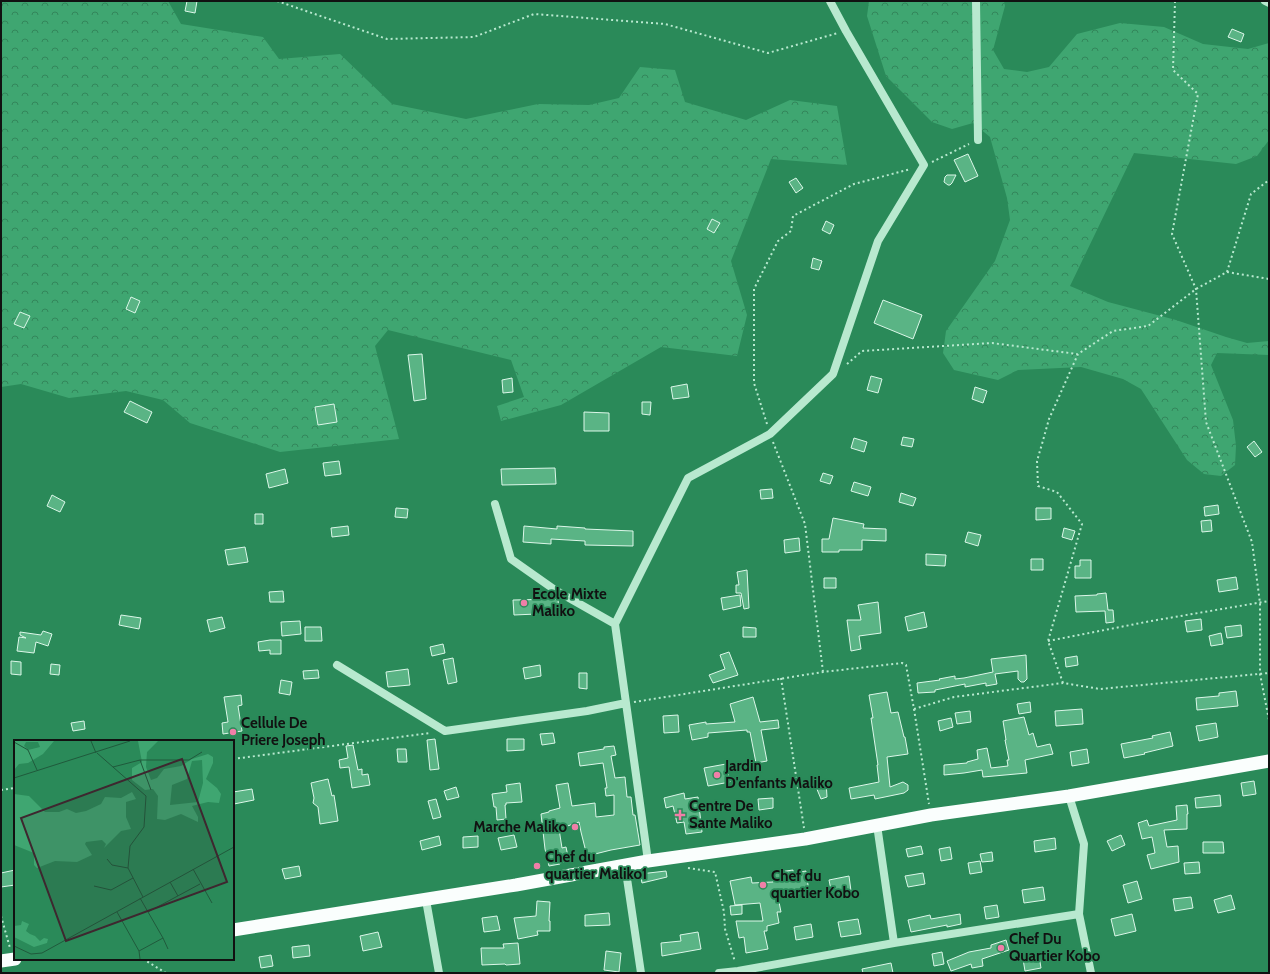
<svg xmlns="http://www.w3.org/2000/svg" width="1270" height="974" viewBox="0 0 1270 974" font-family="Cabin,sans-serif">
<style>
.forest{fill:url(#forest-crowns)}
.building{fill:#5ab485;stroke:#dcf7e9}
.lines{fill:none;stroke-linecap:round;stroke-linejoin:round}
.path{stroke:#b8e9cf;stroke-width:2;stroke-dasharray:2 3;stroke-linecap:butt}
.minor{stroke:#b8e9cf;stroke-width:8}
.primary{stroke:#fafefd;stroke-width:13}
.poi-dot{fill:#f07fa8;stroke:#2a8a59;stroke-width:1.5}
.labels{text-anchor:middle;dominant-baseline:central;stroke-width:3.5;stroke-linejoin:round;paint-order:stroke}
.poi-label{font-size:15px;font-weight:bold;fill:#111;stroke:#2a8a59;text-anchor:start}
.inset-road{fill:none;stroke:#205a3c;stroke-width:1}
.view{fill:#3e272f;fill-opacity:0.15;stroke:#3e272f;stroke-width:2}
.inset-edge{fill:none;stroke:#111;stroke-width:2}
</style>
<defs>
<pattern id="forest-crowns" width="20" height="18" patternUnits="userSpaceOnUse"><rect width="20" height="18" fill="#3fa671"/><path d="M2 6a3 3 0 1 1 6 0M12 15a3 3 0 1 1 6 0" fill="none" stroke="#33865b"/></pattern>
</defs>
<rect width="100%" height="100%" fill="#2a8a59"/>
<!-- forest -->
<path class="forest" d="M1,1h167l13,23 82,13 16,22 61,-5 52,50 74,15 72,-15 51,1 30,-7 21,-31 35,3 10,32 61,18 44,-20 47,6 10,59 -76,-6 -40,102 16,54 -10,41 -76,-9 -100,58 -60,16 -4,-15 27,-9 -13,-37 -123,-30 -13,16 24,93 -119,13 -90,-29 -27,-23 -37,-9 -57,7 -48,-14 -20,3z
M869,1h135l1,5 -12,44 11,19 23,3 22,-5 28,-33 43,-11 44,4 39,17 45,5 21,-6v97l-12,16 -21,8 -102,-11 -64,133 38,16 68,18 50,17 21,6 22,-2v14l-52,-2 -6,12 22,55 3,26 -1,19 -14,11 -17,-2 -17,-14 -46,-71 -18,-10 -42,-12 -63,3 -20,10 -44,-10 -11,-17 3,-22 49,-70 15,-41 -3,-22 -17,-61 -17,-14 -21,6 -20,-7 -46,-46 -19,-60z"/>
<!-- building -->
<path class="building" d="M187,1h10l-2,12 -10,-2z
M1232,29l12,5 -3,8 -13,-5z
M968,154l10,22 -13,6 -11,-22z
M947,175h9l-4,8 -2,2h-2l-4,-3 1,-5z
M796,178l7,10 -7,5 -7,-11z
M712,219l8,4 -6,10 -7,-4z
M826,221l8,4 -4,9 -8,-4z
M813,258l9,3 -3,9 -8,-2z
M131,297l9,4 -5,12 -9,-4z
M883,300l39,15 -9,24 -39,-16z
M20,312l10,4 -6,12 -10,-4z
M422,354l4,45 -12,2 -6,-46z
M871,376l11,3 -4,14 -11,-3z
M512,378l1,14 -10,1 -1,-13z
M687,384l2,13 -16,2 -2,-12z
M975,387l12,4 -4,12 -11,-4z
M130,401l22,11 -5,11 -23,-11z
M642,402h9l-1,13 -8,-1z
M334,404l3,18 -19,3 -3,-18z
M584,412l25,1v18h-25z
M903,437l11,2 -2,8 -11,-2z
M854,438l13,4 -3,10 -13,-4z
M1254,441l8,11 -7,5 -8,-10z
M339,461l2,13 -16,2 -2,-13z
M555,468l1,16 -54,1 -1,-16z
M285,469l3,14 -19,5 -3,-14z
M823,473l10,3 -3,8 -10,-3z
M854,482l17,5 -3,9 -17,-5z
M772,489l1,9 -12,1 -1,-9z
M901,493l15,5 -3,8 -14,-4z
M52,495l13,7 -5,10 -13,-6z
M1218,505l1,9 -14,2 -1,-9z
M396,508l12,1 -1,9 -12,-1z
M1036,508h15v11l-15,1z
M255,514h8v10h-8z
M833,518l31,6 -1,4 23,1v12l-24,-1v10h-23v2h-17v-13h7z
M1211,520l1,11 -10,1 -1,-11z
M348,526l1,9 -17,2 -1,-9z
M524,526l33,3v-3l28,2v1l48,2v15l-48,-1v-4l-34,-2v5l-28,-2z
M1064,528l11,3 -3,9 -10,-3z
M968,532l13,3 -3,11 -13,-4z
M799,538l1,13 -15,2 -1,-13z
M245,547l3,15 -20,3 -3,-15z
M926,554l20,1 -1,11 -19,-1z
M1031,559h12v11h-12z
M1080,560h11v18h-16v-12h5z
M747,570l2,38 -5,1 -3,-16h-5v-8h3l-2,-13z
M1236,577l2,12 -19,3 -2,-12z
M824,578h12v10h-12z
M283,591l1,11h-14l-1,-10z
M1106,593l2,17h5l1,12 -8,1 -1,-12 -29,1 -1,-16 22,-1v-1z
M740,595l1,11 -18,4 -2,-12z
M558,599l1,14 -45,2 -1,-15z
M878,602l3,31 -22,3 2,13 -10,2 -4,-31h14l-3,-15z
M924,612l3,15 -19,4 -3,-14z
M121,615l20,3 -2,11 -20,-4z
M222,617l3,11 -15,4 -3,-12z
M1201,619l1,11 -15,2 -2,-11z
M300,621l1,13 -19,2 -1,-14z
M1241,625l1,11 -15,2 -2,-11z
M305,627h16l1,14h-17z
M743,627l13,1v9h-13z
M43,631l9,3 -4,12 -12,-4 -2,11 -17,-2 2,-14 7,1 -6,-3v-3l21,3z
M1221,633l2,11 -12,2 -2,-10z
M270,640h11v14h-11v-4l-11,1 -1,-9z
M443,644l2,9 -13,3 -2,-9z
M729,652l9,23 -25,8 -4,-8 16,-6 -5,-14z
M1026,655l1,24 -3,3h-3l-3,-3v-8l-23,3 2,10 -11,2v-3l-21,4v-3l-30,6v2l-17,1 -1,-10 23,-3 -1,-1 16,-3v3l9,-1 29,-6 -2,-13z
M1077,656l1,9 -12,2 -1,-9z
M453,658l4,24 -9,2 -5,-24z
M11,661l10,1v13l-10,-1z
M51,664l9,1 -1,10 -9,-1z
M540,665l1,11 -16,3 -2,-11z
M408,669l2,16 -22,2 -2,-15z
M318,670l1,8 -15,1 -1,-8z
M579,673h8v16l-8,-1z
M281,680l11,2 -2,13 -11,-2z
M1236,691l2,15 -41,4 -1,-12 23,-2v-3z
M887,692l4,21 7,-1 6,25h1l3,17 -21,3 3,30 13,-5 5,3v5l-4,3 -29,6 -1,-4 -23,4 -2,-11 30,-6 -2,-17h1l-7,-47h2l-4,-23z
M241,695l1,10 -4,1 4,25 -19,3 -1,-11 6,-1 -4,-25z
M753,697l7,25 18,-2 1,8 -18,2 6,31 -11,2 -6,-31h-3v-2l-39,3v4l-16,3 -3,-15 17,-3v2l29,-2 -5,-18z
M1030,702l1,10 -12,2 -2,-10z
M1082,709l1,15 -27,2 -1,-15z
M970,711l1,11 -14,2 -2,-11z
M678,715l1,17 -15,1 -1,-17z
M1024,717l5,18 4,-2 4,14 13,-3 3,10 -28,6 2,13 -44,4 -1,-7 -18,3 -20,2v-10l23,-2v-1l11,-3 -1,-9 10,-2 4,20 17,-2 -1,-6h2l-4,-20h1l-3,-19z
M951,718l2,9 -13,4 -2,-10z
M84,721l1,8 -12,2 -2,-8z
M1216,723l2,14 -19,4 -3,-15z
M1170,732l3,14 -29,7 1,1 -21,4 -3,-14 32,-6 -1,-2z
M553,733l2,10 -13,2 -2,-11z
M435,739l4,30 -9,1 -3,-30z
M507,739h17v11l-17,1z
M353,745l5,25 4,-1v6l6,-1 2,11 -18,3 -3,-21 -9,1 -1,-8 9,-2 -2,-12z
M614,746l2,9 -5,1 4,22 10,-1 2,20h4l2,18h2l5,30 -29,5 -24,6 -6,-24 -2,-10 -20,7 3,19 4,-1 3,14 -9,2v1l-11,2 -4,-17 -4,-35 8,-2v-1l11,-3 -4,-23 12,-2 4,23 23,-3 1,14 18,-2v-20l-8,1 -1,-8h2l-4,-25 -23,3 -2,-13 26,-4v-2z
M397,749h9l1,13h-9z
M1087,749l2,14 -17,3 -2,-14z
M726,764l4,18 -22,4 -4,-18z
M328,779l4,17 2,-1 4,26 -18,3 -2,-17 -5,-4 1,-5 -3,-15z
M826,781l1,16 -6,2 -7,-17z
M1254,781l2,13 -13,2 -2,-13z
M520,783l2,19 -16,1v2h-1l1,14 -9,1 -1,-13h-2l-2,-13 15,-2 -1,-7z
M456,787l3,10 -12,3 -3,-9z
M252,789l2,11 -20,4 -1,-12z
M684,793l1,6 13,-2 4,35 -16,2 -2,-12 -7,1 -4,-17 -7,2 -2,-10z
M1220,795l1,11 -25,2 -1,-10z
M773,798v10l-14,2 -1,-11z
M436,799l5,18 -8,2 -5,-18z
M1187,805l1,9h-1v15l-23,1 3,17 11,-1 1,16 -28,7 -4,-14 8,-2 -3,-16 -10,2 -4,-16 9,-3 2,6 28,-6 -1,-14z
M514,835l3,12 -16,3 -3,-12z
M1121,835l4,10 -13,6 -5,-10z
M439,836l2,9 -19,5 -2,-9z
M478,836v11l-15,1v-11z
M1055,838l1,11 -21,3 -1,-11z
M1203,842h20l1,11h-21z
M921,846l2,8 -15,3 -2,-8z
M950,847l2,12 -11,2 -2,-12z
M992,852l1,9 -11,1 -2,-8z
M980,861l2,11 -12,2 -2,-11z
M1199,862l1,11 -15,1 -1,-11z
M299,866l2,10 -16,3 -3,-10z
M15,870v15l-14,2v-14z
M793,870v3l13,-2 3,21 -31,5 3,15h-4l2,11 -12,3v5h-3l4,18 -22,4 -2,-16 -5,1 -3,-17h27l-3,-18 -25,2 -5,-24 21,-4 1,6 21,-1 -1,-9z
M666,871l1,6 -25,6 -2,-9z
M923,873l2,11 -17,3 -3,-11z
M849,876l2,15 -19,4 -3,-15z
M1137,881l5,18 -14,4 -5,-18z
M1043,887l2,13 -21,3 -2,-13z
M1231,895l4,14 -17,4 -4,-13z
M1191,897l2,11 -18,3 -2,-12z
M537,901l13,1 -1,19h1v10h-13l1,4 -20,4 -4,-21 22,-2z
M742,905v9l-11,1 -1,-9z
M997,905l2,12 -13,2 -2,-12z
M609,913l1,12 -25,1v-11z
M960,914l1,10 -14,3v-2l-36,7 -3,-12 22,-5 1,4z
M1132,914l4,17 -21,5 -4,-17z
M497,916l3,14 -16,2 -2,-14z
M858,919l3,15 -20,3 -3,-15z
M811,924l2,13 -17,3 -2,-13z
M378,932l4,15 -19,4 -3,-15z
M698,932l3,17 -39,7 -1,-13 20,-2 -1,-6z
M1006,940l3,10 -27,9 1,7 -11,2 -1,-4 -20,7 -4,-10 22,-9 22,-4v-3z
M518,943l2,21 -14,1 -1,-1 -23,1 -1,-17h23l-1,-4z
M309,945l1,11 -17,2 -1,-11z
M606,951l15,2 -2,19 -15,-2z
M942,952l2,12 -10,2 -2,-12z
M271,955l2,11 -12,2 -2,-11z
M1039,956l2,12 -16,3 -2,-12z
M891,963l2,10h-30l-1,-4z"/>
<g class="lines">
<!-- path -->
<path class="path" d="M277,1l110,38 87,-2 60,-23 131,10 103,29 70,-20
M1175,1l-2,69 25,24 -26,140 24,55 10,133 46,120 8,61v71l9,46
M932,162l37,-18
M1227,272l42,7
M847,364l15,-13 130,-8 85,11
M767,424l-13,-41v-94l24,-48 13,-10 2,-15 61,-32 57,-15
M773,442l32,82 18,148
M1048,641l103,-20 118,-20
M781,678l23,150
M1063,683l-15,-42 34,-117 -25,-32 -19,-6 -1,-25 5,-17 7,-25 29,-65 35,-23 35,-5 48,-37 31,-17 24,-78 18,-14
M634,702l189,-30 79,-9 4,2 8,44 15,95
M914,709l40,-12 109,-14 37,6 169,-16
M233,759l197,-26
M1,790l14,-2
M688,868l27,4 9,40 1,17 10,33
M1,916l9,32
M143,959l23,14"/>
<!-- minor -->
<path class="minor" d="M976,1l2,139
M1265,1l4,2
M495,504l16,55 44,31 60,34
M337,665l108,66 142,-20 39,-8
M1069,796l15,48 -5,70 12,59
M877,825l17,118
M648,861l-33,-237 73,-146 82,-44 63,-60 45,-133 46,-76 -78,-134 -16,-30
M625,865l16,108
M426,900l13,73
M719,973l19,-2 156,-28 185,-29"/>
<!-- primary -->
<path class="primary" d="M233,930l283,-45 132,-24 157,-22 126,-24 138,-19 200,-35
M1,961l14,-2"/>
</g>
<!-- markers -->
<g class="poi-dot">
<circle cx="524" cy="603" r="4"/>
<circle cx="233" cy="732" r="4"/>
<circle cx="717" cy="775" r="4"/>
<path d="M678 809h4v4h4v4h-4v4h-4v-4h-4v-4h4z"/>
<circle cx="575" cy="827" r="4"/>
<circle cx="537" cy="866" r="4"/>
<circle cx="763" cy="885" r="4"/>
<circle cx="1001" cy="948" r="4"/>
</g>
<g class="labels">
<!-- poi labels -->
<g class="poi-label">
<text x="532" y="594">Ecole Mixte<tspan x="532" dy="17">Maliko</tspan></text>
<text x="241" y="723">Cellule De<tspan x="241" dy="17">Priere Joseph</tspan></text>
<text x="725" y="766">Jardin<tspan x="725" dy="17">D'enfants Maliko</tspan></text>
<text x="689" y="806">Centre De<tspan x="689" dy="17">Sante Maliko</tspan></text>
<text x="567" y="827" text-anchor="end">Marche Maliko</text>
<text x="545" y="857">Chef du<tspan x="545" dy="17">quartier Maliko1</tspan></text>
<text x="771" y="876">Chef du<tspan x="771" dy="17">quartier Kobo</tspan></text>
<text x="1009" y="939">Chef Du<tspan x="1009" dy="17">Quartier Kobo</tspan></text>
</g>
</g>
<!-- overview -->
<g transform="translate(14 740)">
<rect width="220" height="220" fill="#2a8a59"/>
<path d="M0,1h40l-11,13 -15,9 -9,1 -5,6zM12,2h12l2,5 -12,3 -4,-4z" fill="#3fa671" fill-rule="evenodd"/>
<path d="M124,1h20l-11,11 -1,15 5,13 6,-2 7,-9 17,-3 11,-7 16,-5 5,3v6l-7,16 11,9 4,6 -2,9 -11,-1 -16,4 6,11v5l-17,-8 -16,6 -8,-1 1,-23 -5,-7 -8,1 -13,-10v-12l10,-6zM188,20l1,23 -5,19 -28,3 2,-20 15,-6 5,-18zM118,52l4,7 -10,3v15l5,12 -10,2 -17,17 2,-4 -4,-4 -16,2 -1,2 7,11 -15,7 -22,-1 -18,7 -3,-3v-12l-20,-8v-51l15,2 16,16h14l8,-3 9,4 10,-2 15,-7 4,-7 16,1zM8,181l7,3 -3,7 4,3 5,2 5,5 4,-3 4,1 -1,4 -13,4 -20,-10v-11l7,-1z" fill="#3fa671" fill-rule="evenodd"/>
<path class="inset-road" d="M77,1l5,12M0,2l14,8 9,20M83,13l49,43 -2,31 -14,19 -2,22 15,29M126,20l11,30M99,27l27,-7h49l13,-8M0,38l116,-37M93,119l5,6 16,3M179,129l19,34M156,142l8,14M80,146l17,4 22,-12M103,172l22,39 1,8M134,172l52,-28M149,198l5,11M0,206l17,8 11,-1 192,-106M125,211l24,-13 -23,-40"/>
<path class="view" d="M168,19l45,123 -161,59 -45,-123z"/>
<rect width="220" height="220" class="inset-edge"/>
</g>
<!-- border -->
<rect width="1270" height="974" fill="none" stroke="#111111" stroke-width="4"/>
</svg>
